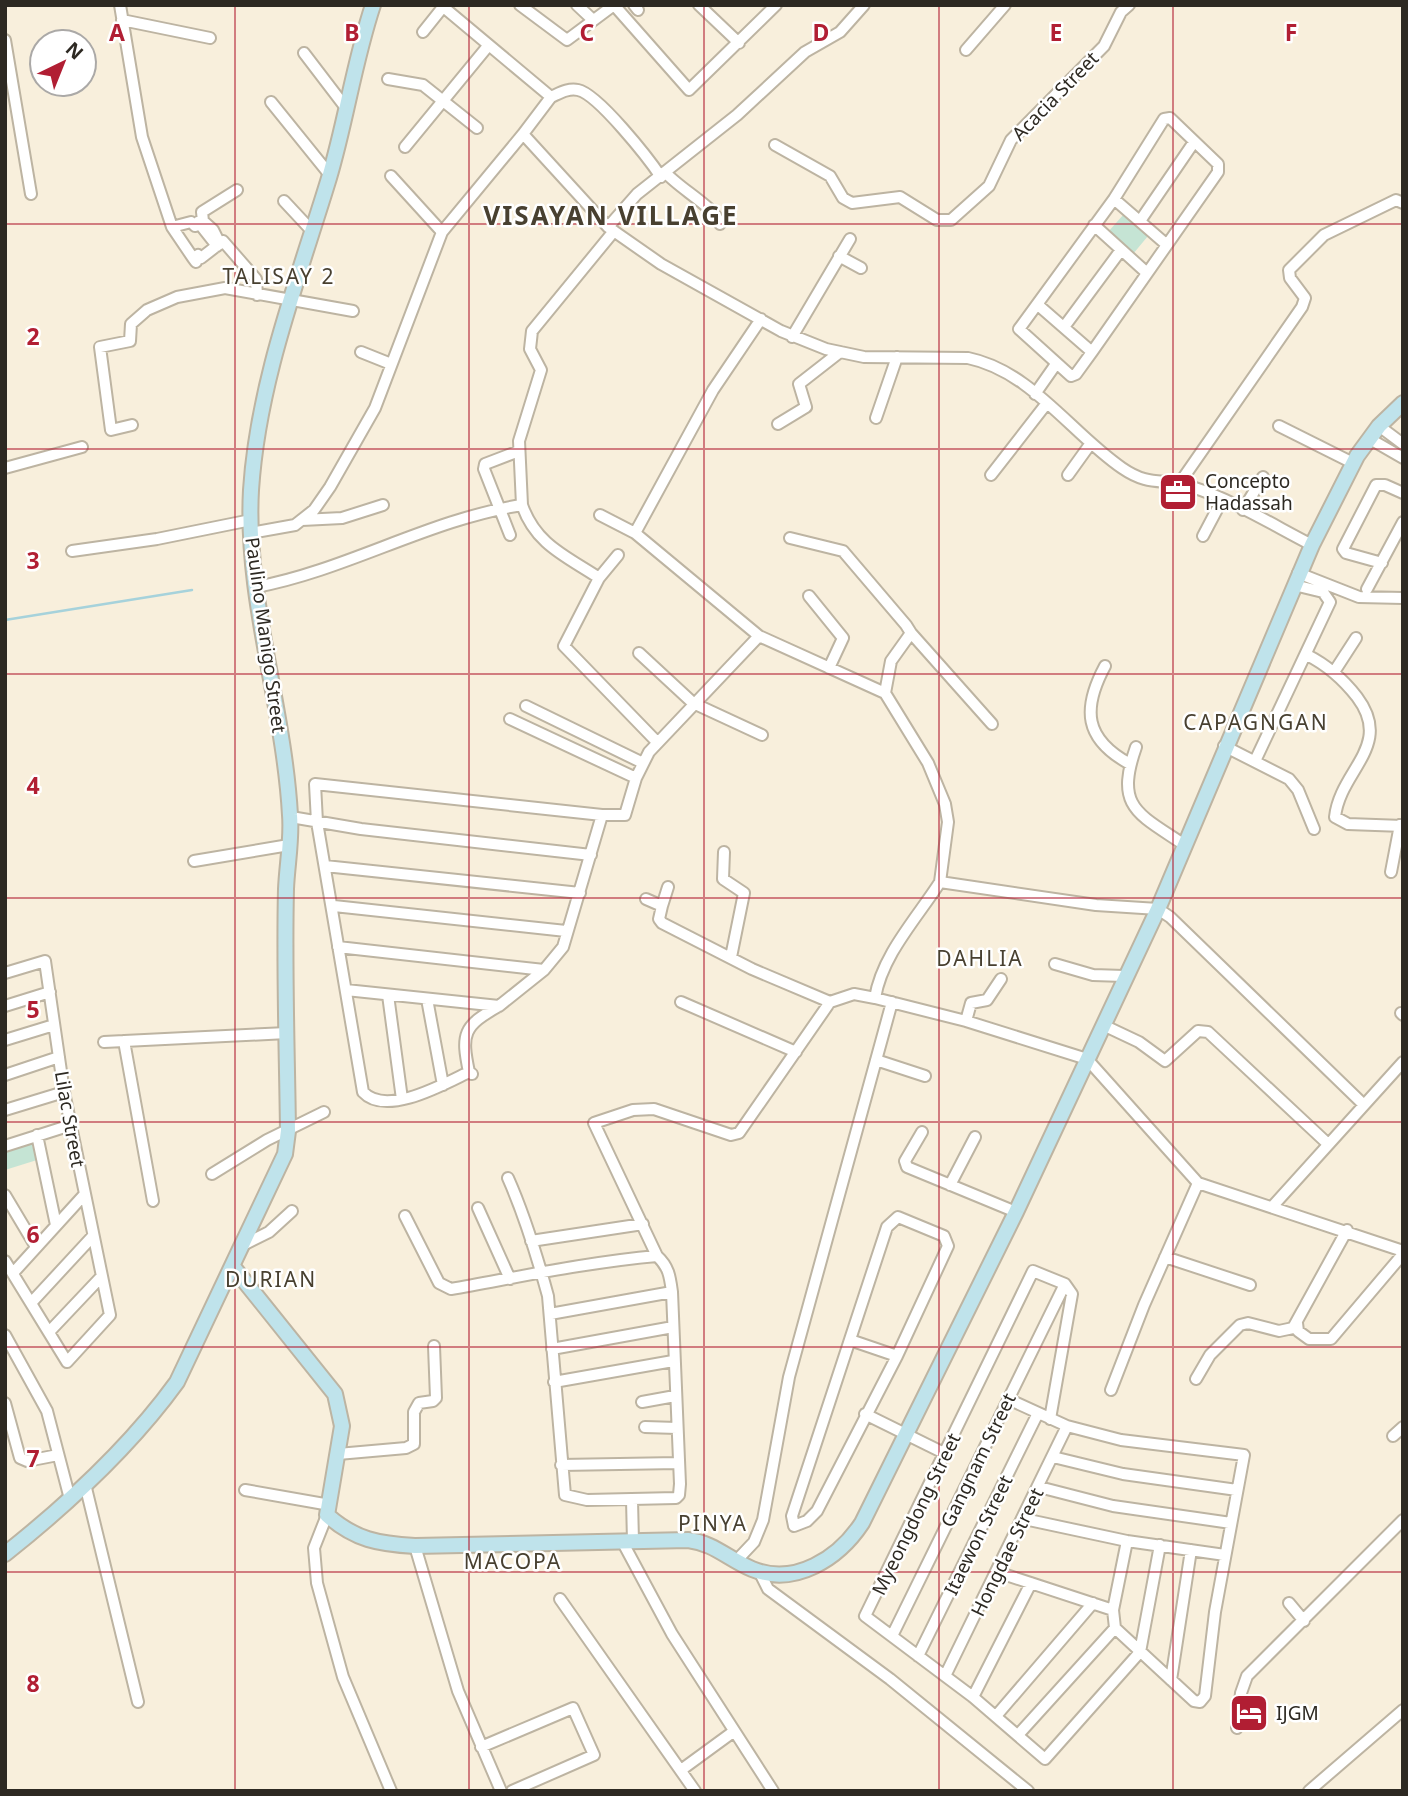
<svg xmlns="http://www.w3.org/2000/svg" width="1408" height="1796" viewBox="0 0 1408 1796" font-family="'Noto Sans',sans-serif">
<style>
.green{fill:#c5e4d4}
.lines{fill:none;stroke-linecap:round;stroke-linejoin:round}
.stream{stroke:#a6d2db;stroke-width:2.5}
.street-casing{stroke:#bdb4a2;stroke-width:14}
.secondary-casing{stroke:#bdb4a2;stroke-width:18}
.street{stroke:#fff;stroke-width:10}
.secondary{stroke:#bfe3eb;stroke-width:14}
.grid{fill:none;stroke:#b11e33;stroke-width:2;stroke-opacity:0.55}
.labels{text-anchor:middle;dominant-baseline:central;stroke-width:5;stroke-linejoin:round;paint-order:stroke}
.street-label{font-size:19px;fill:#2d2922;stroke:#fff}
.poi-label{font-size:19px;fill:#2d2922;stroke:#fff;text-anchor:start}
.neighbourhood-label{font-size:21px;letter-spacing:2px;fill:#484030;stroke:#fff}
.district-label{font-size:26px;font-weight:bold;letter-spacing:2px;fill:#484030;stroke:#fff}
.grid-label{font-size:23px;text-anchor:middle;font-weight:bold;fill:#b11e33;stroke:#fff;stroke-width:5;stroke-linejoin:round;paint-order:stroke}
</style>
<rect width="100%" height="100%" fill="#f8efdc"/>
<!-- green -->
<path class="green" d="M1124,214l24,22 -15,18 -25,-22z
M31,1142l6,18 -32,10v-20z"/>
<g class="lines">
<!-- stream -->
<path class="stream" d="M5,620l187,-30"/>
<!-- street casing -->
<g class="street-casing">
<path id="street" d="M120,5l22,132 30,90
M441,5l110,92 -28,37 85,93 53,37 120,67 45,18 38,8 104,1c63,13 103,75 154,110 29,20 41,9 70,19 41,13 81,38 120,58
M520,5l47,35 47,-35
M577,5l16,15
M614,5l75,85 87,-85
M634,5l4,5
M699,5l40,38
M122,20l88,18
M423,32l20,-25
M5,40l26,154
M966,50l39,-45
M304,53l42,55
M388,79l35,6 54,43
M551,97c9,-4 17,-9 27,-7 20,4 71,69 83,87
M271,102l59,73
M1170,118l48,46v8l-126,180 -16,22 -5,2 -52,-47 95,-130 50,-80z
M775,145l55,31 13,22 9,5 48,-6 37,23h14l38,-34 22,-46 93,-94 17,-34 8,-7
M405,147l83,-101
M666,173c14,16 50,35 54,51
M391,176l51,56
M1114,199l53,46
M284,201l28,30
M203,221l-1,-9 35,-22
M1140,221l54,-79
M1094,225l53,48
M608,227l29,-33 100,-79 68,-63 35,-20 24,-27
M217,246l-19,-24 5,-1 10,9 7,14
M839,256l22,12
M193,258l-21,-31 19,-5 4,4 5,-2
M196,262l-3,-4 5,-3 3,3 22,-17 33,38 1,16
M1038,305l54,47
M1064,327l57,-77
M792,337l58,-98
M361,352l30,12
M1035,394l21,-30
M876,418l21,-61
M778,424l28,-17 -7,-23 41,-32
M132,425l-21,5 -11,-83 30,-6 1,-17 16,-14 30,-13 48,-9 128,23
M1279,426l74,37
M1379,426l24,18
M1370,439l33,19
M5,468l77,-21
M991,475l56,-72
M1068,475l23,-32
M1179,484l123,-177 3,-9 -15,-20 -1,-8 35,-35 72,-35 7,3
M522,505l-3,-64 22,-71 -11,-21 2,-18 82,-100
M1243,510l20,-33
M600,515l35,18 124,103 126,57 43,70 17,41 3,18 -8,60 156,23 62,4 12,8 194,188
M302,520l40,-2 41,-13
M251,533l44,-8 19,-15 16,-23 45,-79 67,-176 81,-98
M635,533l78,-143 48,-71
M510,535l-26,-66 1,-5 34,-13
M1203,536l19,-36
M790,538l53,13 63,74 5,8 -20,28 -6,32
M72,551l85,-12 94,-19
M618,555l-19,23 -35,68 93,96
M1382,563l-36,-10 -3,-4 33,-64h9l18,8
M1298,573l61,24 44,1
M256,587c91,-17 174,-68 266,-82 14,40 44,51 77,73
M1367,589l36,-67
M809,596l34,42 -14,30
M911,633l81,91
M639,653l54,50 69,32
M1307,655c20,10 36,24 50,42 37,49 -17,73 -22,120l13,7 55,2
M1105,666c-23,43 -21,73 25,98
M1334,672l22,-34
M526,706l117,57
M510,719l126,59
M1224,746l65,33 9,11 16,39
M1136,747c-21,60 1,66 47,97
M1255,761l75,-159 -7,-10 -29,-7
M291,817l70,12 230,26
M724,852l-1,27 21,14 -13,64
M194,861l95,-16
M325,866l255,27
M1391,872l9,-47
M646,899l16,7 -3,13 3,4 90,46 78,33
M334,906l232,25
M662,906l6,-19
M338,947l206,23
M1055,964l38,11 31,1
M5,973l40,-12 19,131 46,223 -43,47 -62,-101
M346,990l153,16 45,-36 19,-23 39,-132
M388,995l14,104
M875,998c7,-43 42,-80 65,-116
M427,999l16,86
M681,1002l115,50
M5,1006l45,-14
M1401,1013l2,2
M966,1021l5,-18 16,-3 14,-21
M1103,1025l36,17 26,19 33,-30 10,1 120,112
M5,1040l49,-15
M124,1041l29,160
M104,1042l183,-9
M876,1060l49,16
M469,1072c-25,12 -83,45 -106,20l-46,-270 -2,-38 287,31h23l11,-37 13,-26 110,-116
M472,1074l-3,-2c-8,-38 -6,-46 30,-66
M5,1075l54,-18
M5,1110l59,-18
M922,1132l-17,29 2,6 109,45
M37,1135l19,90
M5,1146l66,-21
M212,1174l55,-34 57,-28
M1198,1183l205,68
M950,1185l25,-48
M5,1195l31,52
M1272,1207l131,-145
M478,1208l32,71
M405,1216l34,67 12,6c68,-12 138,-27 206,-33 12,11 13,21 15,36l8,192 -1,11 -3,3 -89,2 -22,-5 -17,-199c-11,-40 -23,-80 -40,-118
M898,1217l46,19 4,10 -51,110 -80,155 -10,10 -13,5 -2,-10 95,-289z
M531,1241l112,-17
M245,1244l24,-12 23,-21
M657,1256l-63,-133 39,-13 21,-1 77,26 8,-2 91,-131 24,-8 21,4 91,23 121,38 111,124 -54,122 -33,85
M1165,1257l85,28
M13,1273l71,-78
M31,1303l62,-67
M550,1314l122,-22
M1297,1323l1,8 11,8h22l72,-85
M49,1332l53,-56
M5,1335l42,76 23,88
M850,1340l47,16
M552,1349l121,-22
M1196,1379l14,-24 30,-30 8,-2 31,8 14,-3 54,-98
M554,1382l119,-21
M1008,1399l59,27 54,14 123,15 -29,157 -10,84 -5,6 -6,-1 -79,-73 -2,-18 14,-69
M642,1402l33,-6
M5,1403l15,55 7,3 31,-6
M865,1414l81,40
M1050,1419l22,-125 -7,-10 -32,-13 -168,345 108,81 72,62 95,-107 20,-107
M645,1427l32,1
M1393,1436l10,-9
M338,1454l68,-6 8,-4v-32l5,-9 14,-2 3,-3 -2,-52
M1053,1457l70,17 114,16
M561,1465l117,-2
M85,1484l53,218
M1039,1487l74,19 118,17
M245,1490l85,15
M632,1500l1,41
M327,1515l-13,33 3,35 26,94 48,114
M1024,1519l103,22 98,14
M622,1541l50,93 101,157
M415,1546l43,145 43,100
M737,1560l17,-18 9,-22 26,-143 103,-375
M759,1571l9,18 122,90 138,112
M997,1572l116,38
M560,1599l135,192
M1289,1603l15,18
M892,1636l173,-352
M918,1656l120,-243
M945,1676l122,-250
M1171,1680l20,-130
M973,1697l58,-114
M996,1716l97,-113
M1237,1728l4,-35 6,-17 156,-156
M1018,1735l97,-107
M481,1747l92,-39 21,47 -82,36
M681,1770l52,-38
M1309,1791l94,-81"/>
</g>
<!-- secondary casing -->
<g class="secondary-casing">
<path id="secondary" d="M234,1268l101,126 7,32 -15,89c28,25 52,29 88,31l273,-6c26,3 40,19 64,29 43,18 87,-11 110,-46l154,-311 142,-303 154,-364 45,-89 22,-30 24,-23
M5,1554c63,-50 125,-107 172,-172l108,-228 3,-23c-1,-81 -4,-161 -2,-242 1,-24 6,-50 4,-74 -6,-109 -45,-216 -39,-325 7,-108 47,-210 78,-312 17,-57 25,-116 44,-173"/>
</g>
<!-- street -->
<use href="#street" class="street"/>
<!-- secondary -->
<use href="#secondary" class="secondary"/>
</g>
<!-- grid -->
<path class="grid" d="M235,5v1786M469,5v1786M704,5v1786M939,5v1786M1173,5v1786M5,224h1398M5,449h1398M5,674h1398M5,898h1398M5,1122h1398M5,1347h1398M5,1572h1398"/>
<!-- icons -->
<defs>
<g id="office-square" transform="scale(2.0125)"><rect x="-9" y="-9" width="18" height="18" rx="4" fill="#b11e33" stroke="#fff"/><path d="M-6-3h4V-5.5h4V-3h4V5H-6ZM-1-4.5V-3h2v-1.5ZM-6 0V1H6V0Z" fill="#fff"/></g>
<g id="hotel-square" transform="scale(2.0125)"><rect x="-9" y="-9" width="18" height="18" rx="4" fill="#b11e33" stroke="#fff"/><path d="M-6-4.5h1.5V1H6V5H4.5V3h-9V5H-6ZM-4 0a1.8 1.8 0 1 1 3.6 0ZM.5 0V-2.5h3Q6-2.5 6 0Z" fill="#fff"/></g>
</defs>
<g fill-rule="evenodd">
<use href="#office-square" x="1178" y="492"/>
<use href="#hotel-square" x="1249" y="1713"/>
</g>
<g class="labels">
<!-- street labels -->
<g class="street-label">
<text transform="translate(1055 96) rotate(-46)">Acacia Street</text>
<text transform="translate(266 635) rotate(82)">Paulino Manigo Street</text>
<text transform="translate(70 1119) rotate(80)">Lilac Street</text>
<text transform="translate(978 1460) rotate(-64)">Gangnam Street</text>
<text transform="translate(916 1514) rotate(-64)">Myeongdong Street</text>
<text transform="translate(978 1535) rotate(-64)">Itaewon Street</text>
<text transform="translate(1007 1552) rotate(-64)">Hongdae Street</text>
</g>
<!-- poi labels -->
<g class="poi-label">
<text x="1205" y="481">Concepto<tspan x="1205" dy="22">Hadassah</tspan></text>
<text x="1276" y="1713">IJGM</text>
</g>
<!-- neighbourhood labels -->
<g class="neighbourhood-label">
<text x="279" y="276">TALISAY 2</text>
<text x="1256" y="722">CAPAGNGAN</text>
<text x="980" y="958">DAHLIA</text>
<text x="271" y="1279">DURIAN</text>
<text x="713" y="1523">PINYA</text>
<text x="513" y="1561">MACOPA</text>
</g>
<!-- district labels -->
<g class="district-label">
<text x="611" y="215">VISAYAN VILLAGE</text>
</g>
</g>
<g class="grid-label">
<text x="117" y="41">A</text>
<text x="352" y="41">B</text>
<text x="587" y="41">C</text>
<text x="821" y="41">D</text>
<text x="1056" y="41">E</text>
<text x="1291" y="41">F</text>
<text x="33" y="345">2</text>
<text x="33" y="569">3</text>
<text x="33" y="794">4</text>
<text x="33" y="1018">5</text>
<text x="33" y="1243">6</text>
<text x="33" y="1467">7</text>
<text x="33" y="1692">8</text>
</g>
<!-- border -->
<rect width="1408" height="1796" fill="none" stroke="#2d2922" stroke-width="14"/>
<!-- north arrow -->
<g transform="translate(63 63) rotate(43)"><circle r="33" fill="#ffffff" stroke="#aba9a7" stroke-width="2"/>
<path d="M0-5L12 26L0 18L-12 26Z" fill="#b11e33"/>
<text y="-10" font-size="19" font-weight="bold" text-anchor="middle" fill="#2d2922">N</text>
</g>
</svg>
